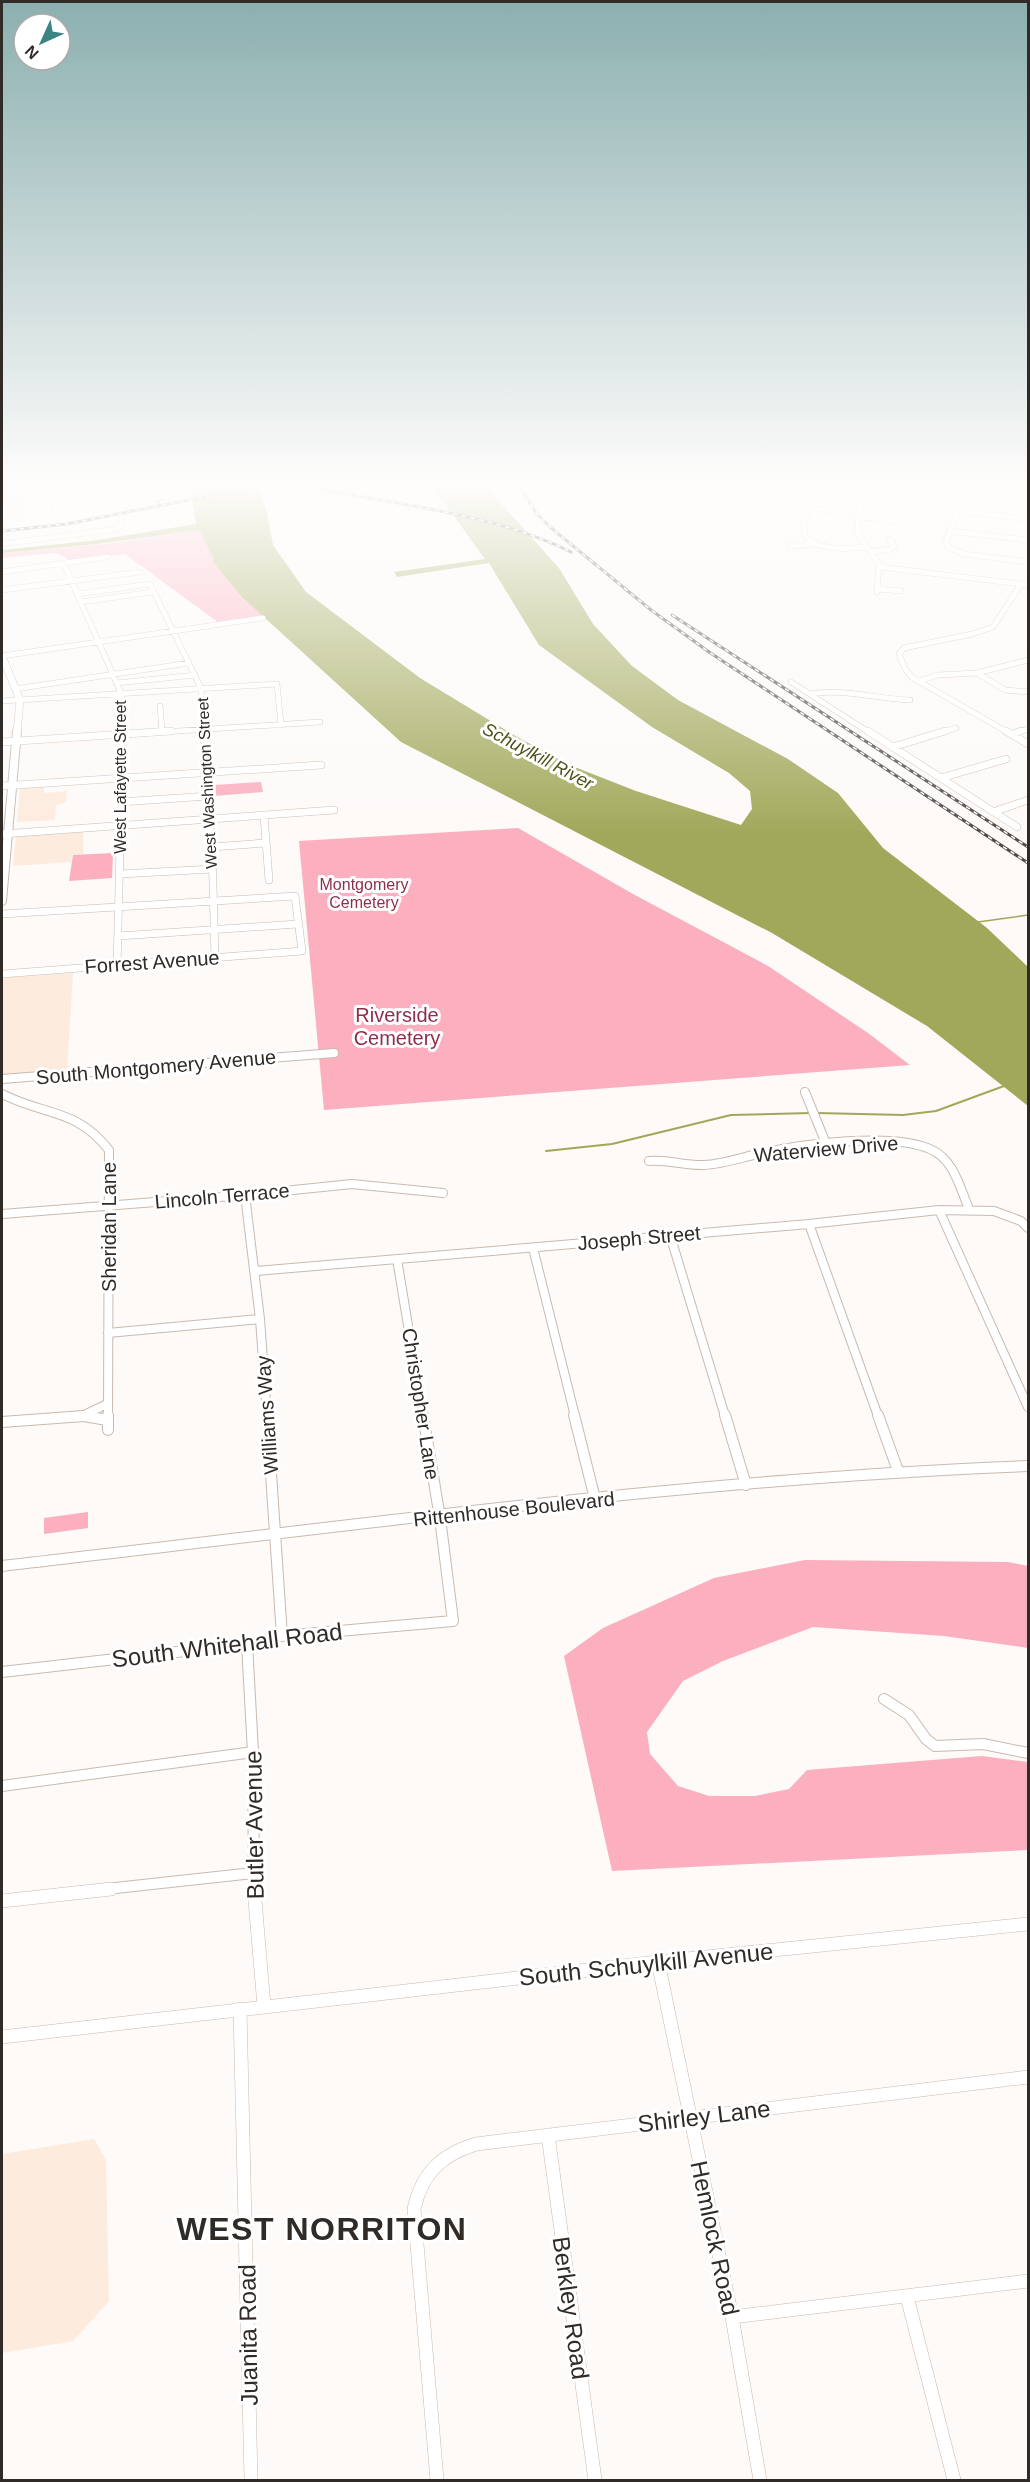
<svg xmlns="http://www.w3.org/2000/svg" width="1030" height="2482" viewBox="0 0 1030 2482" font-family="Arial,sans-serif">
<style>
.built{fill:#fdebdd}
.green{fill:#fbafbf}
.water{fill:#a1a85a}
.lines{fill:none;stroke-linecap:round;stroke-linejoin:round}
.stream-far1{stroke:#a1a85a;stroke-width:1.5}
.stream{stroke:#a1a85a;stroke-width:2}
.minor-far4-casing{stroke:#c9baaf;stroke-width:6}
.minor-far3-casing{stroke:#c9baaf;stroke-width:8}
.minor-far2-casing{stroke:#c9baaf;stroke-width:10}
.minor-far1-casing{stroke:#c9baaf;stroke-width:12}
.minor-casing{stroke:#c9baaf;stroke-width:14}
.major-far1-casing{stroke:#c9baaf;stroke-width:8}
.major-casing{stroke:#c9baaf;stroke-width:10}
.highway-casing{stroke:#c9baaf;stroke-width:8}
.minor-far4{stroke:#fff;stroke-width:5}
.minor-far3{stroke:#fff;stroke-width:7}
.minor-far2{stroke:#fff;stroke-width:8}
.minor-far1{stroke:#fff;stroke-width:10}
.minor{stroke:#fff;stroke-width:13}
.major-far1{stroke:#fff;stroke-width:7}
.major{stroke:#fff;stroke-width:8}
.highway{stroke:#fff;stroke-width:8}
.rail-casing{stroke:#504a47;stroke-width:3}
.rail{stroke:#fff;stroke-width:1.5;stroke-dasharray:4.5;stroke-linecap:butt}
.highway-bridge-casing{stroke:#c9baaf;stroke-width:8;stroke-linecap:butt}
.highway-bridge{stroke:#fff;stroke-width:8}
.labels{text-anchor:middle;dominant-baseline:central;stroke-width:6;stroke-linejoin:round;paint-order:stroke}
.far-street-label{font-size:16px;fill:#312b27;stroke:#fff}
.far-park-label{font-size:16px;fill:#8e2e4b;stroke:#fff}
.far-water-label{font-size:18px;font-style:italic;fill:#4f5319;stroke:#fff}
.street-label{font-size:20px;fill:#312b27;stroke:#fff}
.park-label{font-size:20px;fill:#8e2e4b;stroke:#fff}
.near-street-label{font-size:24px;fill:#312b27;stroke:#fff}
.near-district-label{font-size:32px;font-weight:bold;letter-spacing:1.5px;fill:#312b27;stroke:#fff}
</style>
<rect width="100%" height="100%" fill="#fdfaf8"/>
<!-- built -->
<path class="built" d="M3,489l24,2 4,13 -8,2 7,3 -6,1 1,7 -20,2z
M44,786v7l23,-2 -1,11 -10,3 -1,15 -38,2 3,-34z
M83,831v23l-11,1 -1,7 -58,4 3,-30z
M73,973l-6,100 -65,4v-99z
M94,2139l12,21 3,141 -36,40 -71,12v-199z"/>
<!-- green -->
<path class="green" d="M199,530c17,33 37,62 65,87l-45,6 -94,-69 -55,6 -14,-7 -54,5v-5l103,-9z
M261,782l2,10 -49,4v-11z
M518,828l115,66 135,72 100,67 42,32 -586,45 -25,-269z
M113,853l-1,25 -43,3 4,-26z
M88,1512v16l-44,6v-16z
M805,1560l203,2 20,4v82l-84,-12 -131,-9 -90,34 -40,20 -36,51 3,22 28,32 31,10h46l34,-7 18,-19 175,-14 46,6v88l-416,21 -48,-215 39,-28 111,-50z"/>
<!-- water -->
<path class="water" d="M190,489h69l8,24 6,32 33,47 114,86 97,59 55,29 64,25 105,34 11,-16 -2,-18 -21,-18 -77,-46 -113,-82 -50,-82 -92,14 -3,-5 91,-13 -48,-66 -6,-4h57l71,79 34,56 39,42 46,34 110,59 50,34 45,55 104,80 41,39v139l-101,-80 -155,-93 -371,-191 -159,-145 -29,-35 1,-3 -15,-29 -102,14 -95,9v-3l96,-10 98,-16z"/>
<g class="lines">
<!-- stream-far1 -->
<path class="stream-far1" d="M978,922l50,-7"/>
<!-- stream -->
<path class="stream" d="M817,1113l86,2 33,-4 68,-25
M546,1151l66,-7 119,-29 80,-2"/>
<!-- minor-far4 casing -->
<g class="minor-far4-casing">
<path id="minor-far4" d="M54,489l1,22
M862,489l-5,43 22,32 -2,28
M2,493l35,-4
M964,493l-18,49 2,5 16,7 64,8
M838,494l-15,-1 -8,4c-4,9 -12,21 -11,32 1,23 47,20 63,18
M54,498l53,-5
M811,508l48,5
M956,511l72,8
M858,517l31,2 4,2 -7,1 -3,-3
M950,531l78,9
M2,544l115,-15 4,-5 1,-16 -17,-19
M790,546l24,-2
M872,552l19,-3 3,-3 -4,-6
M64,564l57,129 2,40
M880,567l148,18
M2,572l106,-15
M877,589l24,2
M2,590l138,-18
M78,594l72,-10 51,104 3,45
M81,602l72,-10
M2,656l261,-38
M977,673l28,17 23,2
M919,681l19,-6 39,-2 51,-13
M791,682l79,51
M117,683l78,-8
M15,689l174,-26
M810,694c33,-6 66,5 100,6
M2,701l275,-17 4,41
M160,706l2,25
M147,733l173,-11
M940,733l16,-5
M1009,733l-96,-55 -8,-9 -6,-15 5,-6 68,-14 21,-7 28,-43
M1016,733l12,-4"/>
</g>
<!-- minor-far3 casing -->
<g class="minor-far3-casing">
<path id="minor-far3" d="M204,731l8,116 3,111
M868,731l149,96
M1006,731l22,13
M1013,734l8,-3
M2,742l169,-11
M893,747l52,-16
M941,778l65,-19
M2,786l319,-21
M120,802l89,-6
M993,812l35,-12
M264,816l5,64
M2,834l332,-24
M212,847l53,-4
M120,874l93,-5
M2,914l293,-18 7,55 -300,23
M119,936l178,-12
M117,966l6,-235"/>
</g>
<!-- minor-far2 casing -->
<g class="minor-far2-casing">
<path id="minor-far2" d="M2,1079l332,-26
M805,1092l22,54
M2,1094c43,22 74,14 107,56l-1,266
M649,1161c19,-2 36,5 55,4 19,-1 39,-8 58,-12 41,-9 130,-21 168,-4 24,10 30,39 39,60
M245,1195l15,124 7,97
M939,1210l89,197
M2,1214l243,-19 107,-11 91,9
M809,1224l69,192
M670,1235l55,181
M533,1248l42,168
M397,1259l26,157
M256,1271l553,-47 130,-14 55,1 27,10 7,7
M108,1333l152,-14
M84,1415l23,-11
M81,1416h4"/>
</g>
<!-- minor-far1 casing -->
<g class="minor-far1-casing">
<path id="minor-far1" d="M267,1415l15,221
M574,1415l21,84
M725,1415l21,70
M878,1415l20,56
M2,1422l82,-6 23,4
M108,1430v-15
M2,1566c341,-39 683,-87 1026,-100
M247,1644l6,108 1,138
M2,1672l245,-28 35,-8 171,-15 -13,-103 -17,-103
M884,1699l25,16 17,24 9,7 48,-2 45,9
M2,1786l251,-34
M97,1890l156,-17"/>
</g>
<!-- minor casing -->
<g class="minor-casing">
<path id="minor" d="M254,1889l10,117
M2,1901l109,-12
M658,1962l74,355 28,163
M240,2009l11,471
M2,2037l656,-75 370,-38
M548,2135l47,345
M907,2297l47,183
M732,2317l296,-36
M437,2480l-23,-271c8,-36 27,-54 62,-65l552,-67"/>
</g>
<!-- major-far1 casing -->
<g class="major-far1-casing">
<path id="major-far1" d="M915,489l113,9
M2,656l18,44 -3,33"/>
</g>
<!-- major casing -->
<g class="major-casing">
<path id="major" d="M2,901l15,-170"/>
</g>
<!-- highway casing -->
<g class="highway-casing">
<path id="highway" d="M2,528l45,-5 62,-13"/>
</g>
<!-- minor-far4 -->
<use href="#minor-far4" class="minor-far4"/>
<!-- minor-far3 -->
<use href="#minor-far3" class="minor-far3"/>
<!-- minor-far2 -->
<use href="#minor-far2" class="minor-far2"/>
<!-- minor-far1 -->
<use href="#minor-far1" class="minor-far1"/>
<!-- minor -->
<use href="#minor" class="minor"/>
<!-- major-far1 -->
<use href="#major-far1" class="major-far1"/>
<!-- major -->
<use href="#major" class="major"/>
<!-- highway -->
<use href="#highway" class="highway"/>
<!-- rail casing -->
<g class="rail-casing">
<path id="rail" d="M320,489c81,16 178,26 251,63
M521,489l16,25 13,13 101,83 58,42 319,211
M157,502l19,-13
M2,531l65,-7 177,-35
M672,615l356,232"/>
</g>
<!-- rail -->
<use href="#rail" class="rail"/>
<!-- highway-bridge casing -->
<g class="highway-bridge-casing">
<path id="highway-bridge" d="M109,510l75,-21"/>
</g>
<!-- highway-bridge -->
<use href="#highway-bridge" class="highway-bridge"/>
</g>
<!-- sky -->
<linearGradient id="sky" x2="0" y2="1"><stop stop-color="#8bafaf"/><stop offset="0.58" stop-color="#fefdfc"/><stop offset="1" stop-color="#fefdfc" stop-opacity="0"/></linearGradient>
<rect width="1030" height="836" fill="url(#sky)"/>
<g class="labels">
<!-- far-street labels -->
<g class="far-street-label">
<text transform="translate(120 777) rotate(-90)">West Lafayette Street</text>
<text transform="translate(207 783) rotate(-93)">West Washington Street</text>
</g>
<!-- far-park labels -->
<g class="far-park-label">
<text x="364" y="884">Montgomery<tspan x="364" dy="18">Cemetery</tspan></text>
</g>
<!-- far-water labels -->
<g class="far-water-label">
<text transform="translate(538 756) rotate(28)">Schuylkill River</text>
</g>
<!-- street labels -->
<g class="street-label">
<text transform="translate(152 962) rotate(-4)">Forrest Avenue</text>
<text transform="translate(156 1067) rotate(-5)">South Montgomery Avenue</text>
<text transform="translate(826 1149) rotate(-5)">Waterview Drive</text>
<text transform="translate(222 1196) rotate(-5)">Lincoln Terrace</text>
<text transform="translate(109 1227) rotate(-90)">Sheridan Lane</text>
<text transform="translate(639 1238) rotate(-5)">Joseph Street</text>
<text transform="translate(421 1404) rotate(81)">Christopher Lane</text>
<text transform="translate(267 1415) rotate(-94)">Williams Way</text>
<text transform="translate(514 1509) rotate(-6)">Rittenhouse Boulevard</text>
</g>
<!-- park labels -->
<g class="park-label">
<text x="397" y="1015">Riverside<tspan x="397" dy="23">Cemetery</tspan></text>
</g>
<!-- near-street labels -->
<g class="near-street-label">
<text transform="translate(227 1645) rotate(-7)">South Whitehall Road</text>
<text transform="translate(254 1825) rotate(-91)">Butler Avenue</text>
<text transform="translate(646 1964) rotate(-6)">South Schuylkill Avenue</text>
<text transform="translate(704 2116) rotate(-7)">Shirley Lane</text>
<text transform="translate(715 2238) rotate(78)">Hemlock Road</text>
<text transform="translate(571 2308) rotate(82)">Berkley Road</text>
<text transform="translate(248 2335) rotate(-91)">Juanita Road</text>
</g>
<!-- near-district labels -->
<g class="near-district-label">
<text x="322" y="2229">WEST NORRITON</text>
</g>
</g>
<!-- border -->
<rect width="1030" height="2482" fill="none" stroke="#312b27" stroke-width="6"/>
<!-- north arrow -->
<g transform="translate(42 42) rotate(225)"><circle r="28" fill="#ffffff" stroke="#adaaa9" stroke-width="1.5"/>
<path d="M0-4.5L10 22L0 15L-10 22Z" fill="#3c8483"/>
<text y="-9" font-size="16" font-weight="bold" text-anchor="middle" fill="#312b27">N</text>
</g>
</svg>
